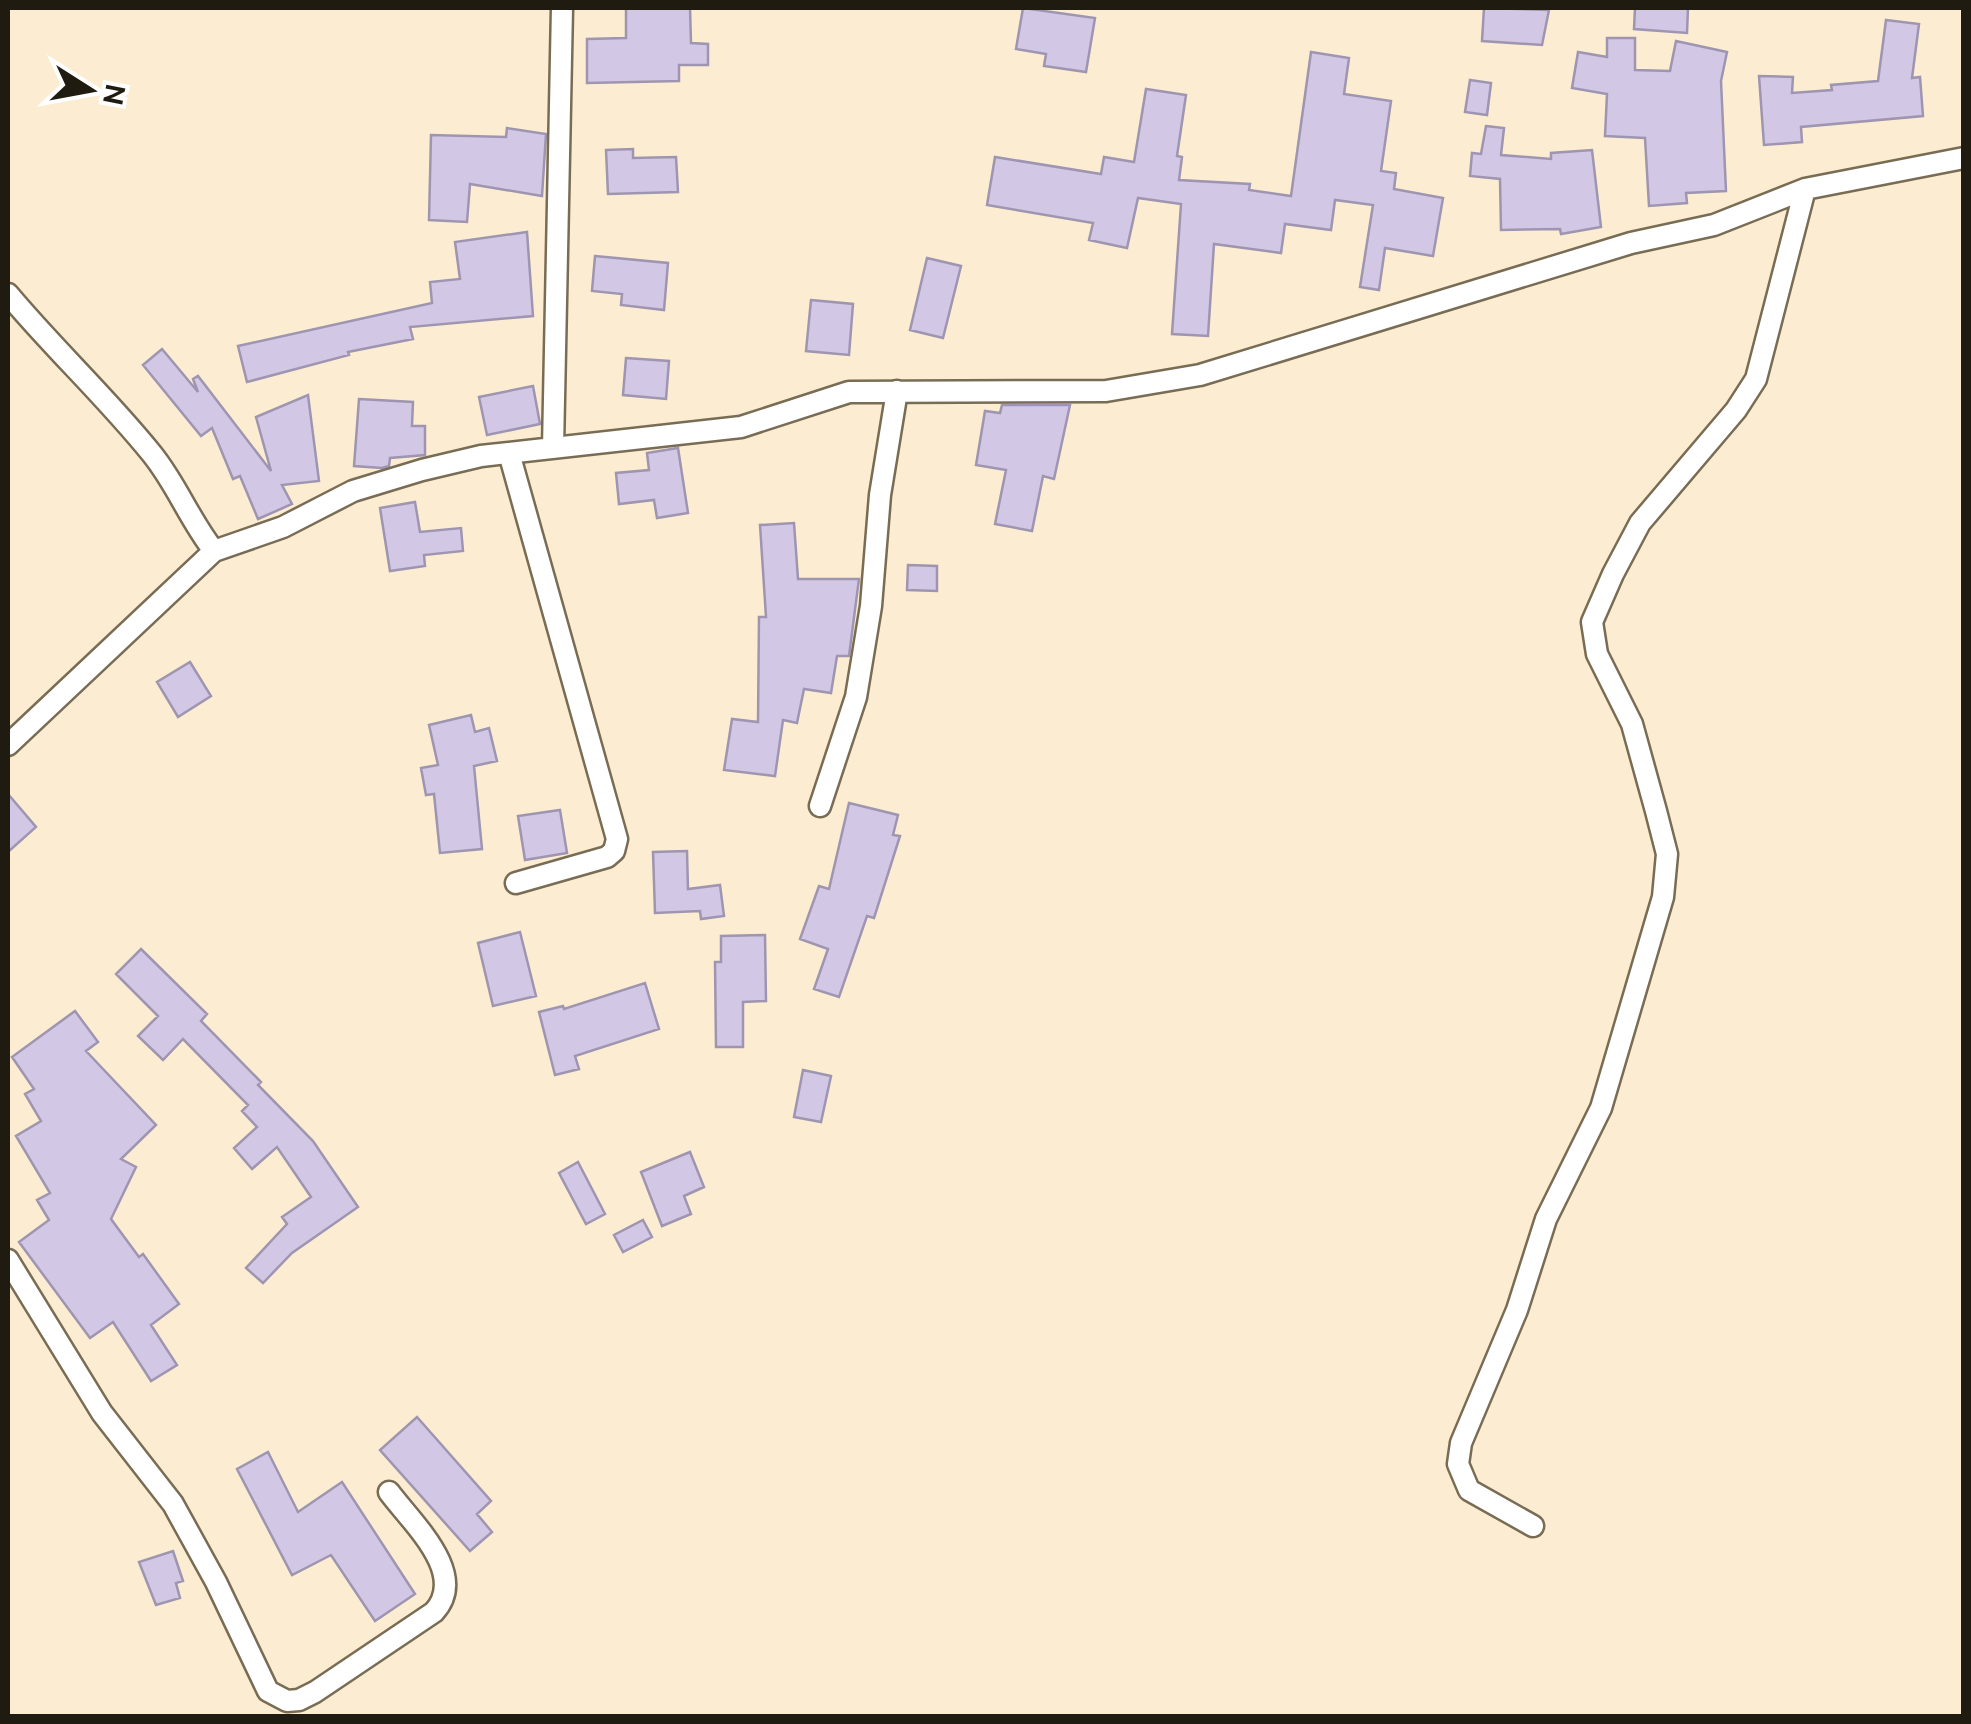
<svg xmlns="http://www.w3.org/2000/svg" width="1971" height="1724" viewBox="0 0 1971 1724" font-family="Ubuntu,sans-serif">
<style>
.building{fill:#d2c8e5;stroke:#9e95b0;stroke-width:2.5}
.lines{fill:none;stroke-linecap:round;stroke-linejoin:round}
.street-casing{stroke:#796c54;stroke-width:25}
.street{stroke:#fff;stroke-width:20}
</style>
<rect width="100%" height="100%" fill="#fcedd2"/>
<!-- building -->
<path class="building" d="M626,8h64l1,35 17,1v21h-29v16l-92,2v-44l39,-1z
M1023,8l72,10 -9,54 -42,-6 2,-12 -30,-5z
M1484,8l65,2 -7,35 -60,-4z
M1635,8h53l-1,25 -53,-4z
M1886,20l33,4 -7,54 8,-1 3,39 -122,11 1,15 -38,3 -5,-69 34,1 -1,16 40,-3 -1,-5 47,-4z
M1607,38h28v32l35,1 6,-30 51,11 -6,29 5,110 -40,2 1,10 -38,3 -4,-68 -40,-2 2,-42 -35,-6 6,-36 29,5z
M1311,52l38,6 -5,36 47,7 -10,70 15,2 -2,16 49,9 -10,58 -48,-8 -6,42 -19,-3 13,-82 -38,-5 -4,30 -46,-6 -4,29 -67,-9 -6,92 -36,-2 9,-130 -43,-6 -11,50 -38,-8 4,-17 -106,-18 8,-48 106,17 3,-17 30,5 12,-73 40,6 -9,61 5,1 -3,23 71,4 -1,6 42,6z
M1470,80l21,3 -4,32 -22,-3z
M1486,126l18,2 -3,27 50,4v-6l41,-3 9,77 -40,7 -1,-5 -59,1 -1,-51 -30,-3 2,-23 9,1z
M507,128l39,6 -4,62 -72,-12 -3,38 -38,-2 2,-85 75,2z
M633,149v9l43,-1 2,35 -70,2 -2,-44z
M527,232l6,84 -123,11 3,12 -65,13 1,3 -102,27 -9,-36 194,-43 -2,-21 30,-3 -5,-37z
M595,256l73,7 -4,47 -43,-5 1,-11 -30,-3z
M927,258l34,8 -18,72 -33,-8z
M811,300l42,4 -4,51 -43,-4z
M162,349l36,43 -5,-13 5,-3 73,95 -15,-54 52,-22 11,86 -37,4 10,19 -34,15 -18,-43 -7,3 -21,-51 -11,8 -58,-71z
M626,358l43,3 -3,38 -43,-4z
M533,386l7,38 -53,11 -8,-38z
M359,399l54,3 -1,24h13v29l-35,3 -1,8 -7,2 -28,-2z
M1002,405h68l-16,74 -11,-3 -11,55 -37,-7 11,-54 -30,-5 9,-54 15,2z
M678,448l10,65 -31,5 -3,-18 -35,4 -3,-31 33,-3 -2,-17z
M415,502l5,30 41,-4 2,23 -39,4 1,11 -35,5 -10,-63z
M794,523l4,56h61l-10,77h-12l-6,37 -27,-4 -7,34 -14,-3 -8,56 -51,-6 8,-51 26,3 1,-105h7l-6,-92z
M908,565l29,1v25l-30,-1z
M190,662l21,34 -33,21 -21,-35z
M471,715l4,17 14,-4 8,33 -23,5 8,83 -42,4 -6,-59 -8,1 -5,-27 17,-3 -9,-40z
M8,794l28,33 -28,25z
M849,803l49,12 -5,20 7,1 -26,82 -7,-2 -28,81 -25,-8 14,-40 -28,-10 19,-53 10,3z
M560,810l7,43 -42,7 -7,-44z
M687,851l1,38 32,-4 4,31 -23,3 -1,-8 -45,2 -2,-61z
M520,932l16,64 -43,10 -15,-63z
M765,935l1,66 -23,1v45h-27l-1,-85h6v-26z
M141,949l66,65 -6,7 60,61 -3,3 55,56 45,66 -66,46 -29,30 -17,-15 41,-44 -5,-7 29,-20 -34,-50 -25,22 -18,-21 23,-21 -15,-16 6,-6 -65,-66 -20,21 -25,-24 20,-20 -42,-42z
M645,983l14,46 -84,27 4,13 -24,6 -16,-63 24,-6 1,3z
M75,1011l23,31 -12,9 70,74 -35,34 15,8 -25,52 28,38 4,-3 36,50 -28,21 26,40 -26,16 -38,-59 -23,16 -71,-96 30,-22 -12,-20 13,-7 -34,-57 25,-15 -16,-27 9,-5 -22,-32z
M803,1070l28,6 -10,46 -27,-5z
M690,1152l14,35 -20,9 7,18 -29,12 -21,-54z
M578,1162l27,52 -19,10 -27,-51z
M643,1220l9,17 -29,15 -9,-17z
M417,1417l74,84 -14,13 15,18 -22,19 -90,-101z
M268,1452l30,60 44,-30 73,112 -40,27 -44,-66 -39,20 -55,-106z
M173,1551l10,30 -7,2 4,15 -24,7 -17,-43z"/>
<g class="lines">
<!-- street casing -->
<g class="street-casing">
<path id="street" d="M8,294c46,55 99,104 144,160 25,31 37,65 62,97
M553,448l9,-440
M509,453l108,386 -3,12 -7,6 -91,26
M8,745l206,-194 69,-24 70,-36 69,-21 59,-14 260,-29 108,-35 257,-1 94,-16 431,-132 83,-18 91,-36 159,-31
M820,806l36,-109 15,-91 9,-111 17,-104
M8,1260l94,153 71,91 43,78 52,109 19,10 12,-1 16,-8 119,-80c35,-38 -22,-89 -45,-120
M1533,1526l-64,-36 -11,-26 3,-21 56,-133 29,-91 55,-111 62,-211 4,-43 -11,-43 -24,-87 -35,-70 -5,-32 21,-48 27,-51 96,-113 20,-31 49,-190"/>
</g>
<!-- street -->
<use href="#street" class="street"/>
</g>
<!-- border -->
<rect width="1971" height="1724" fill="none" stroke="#201b11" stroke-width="20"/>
<!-- north arrow -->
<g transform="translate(90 90) rotate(101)" stroke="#ffffff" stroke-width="8" paint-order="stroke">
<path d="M0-8L18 38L0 25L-18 38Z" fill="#201b11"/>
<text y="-15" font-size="28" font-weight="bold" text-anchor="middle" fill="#201b11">N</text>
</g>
</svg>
